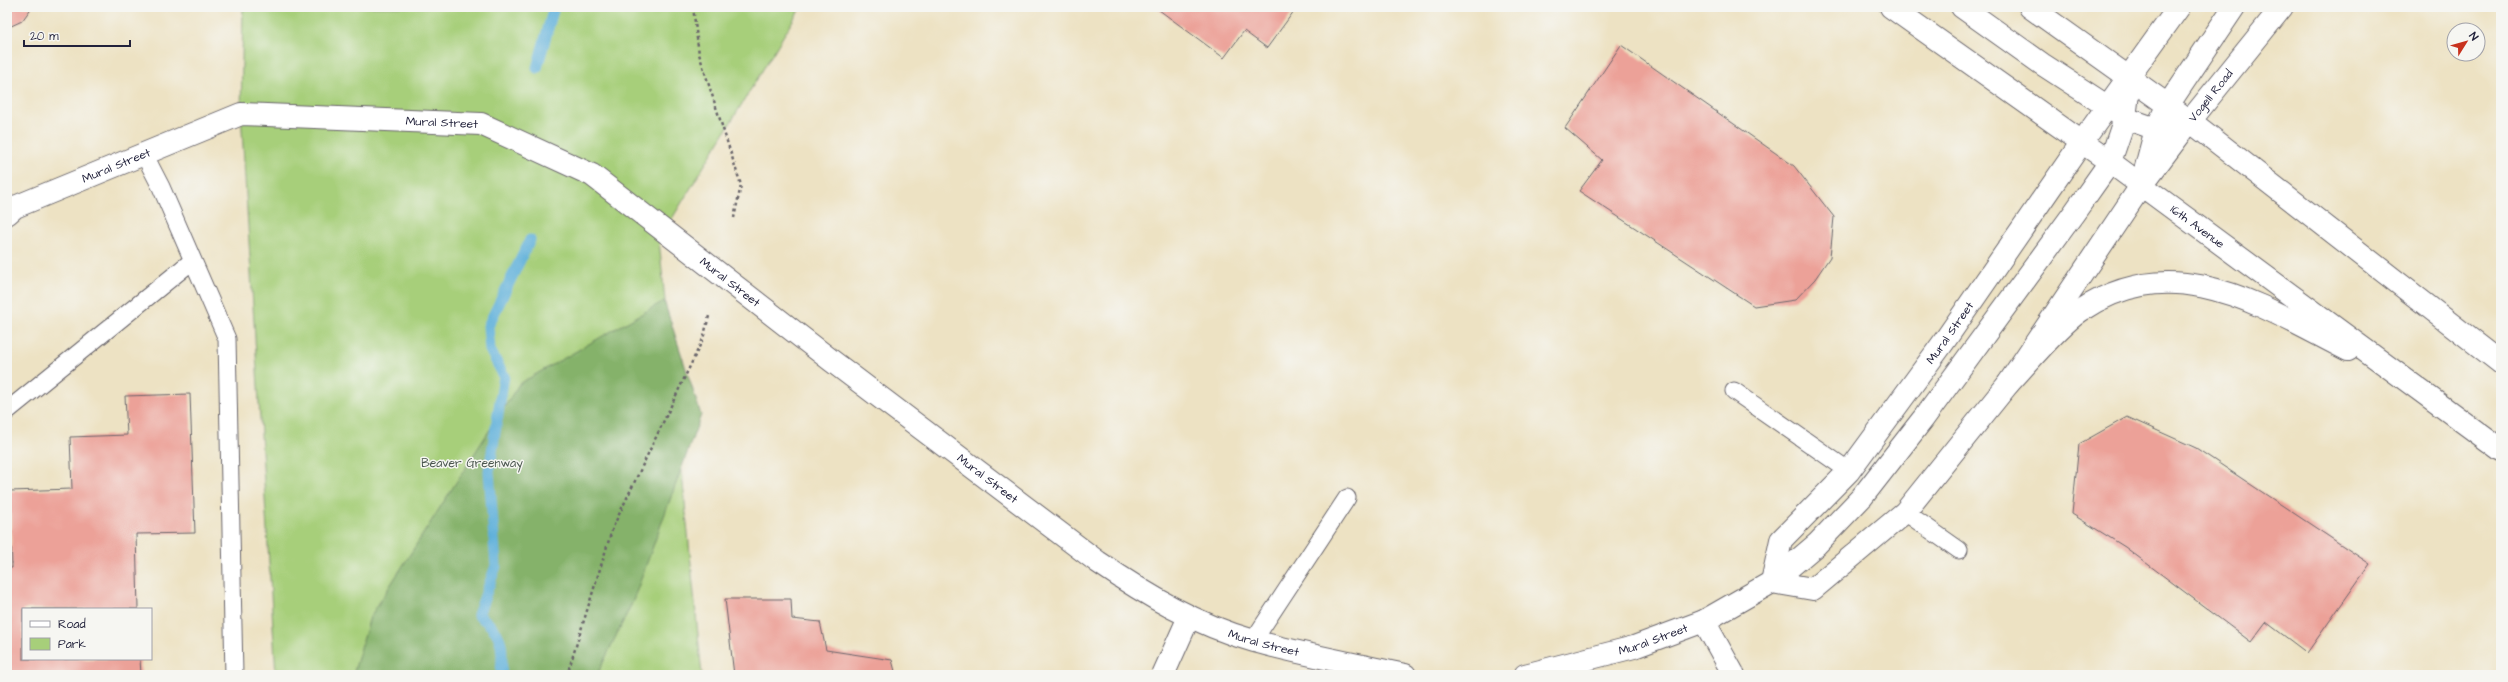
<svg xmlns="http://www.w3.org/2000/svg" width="2508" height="682" viewBox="0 0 2508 682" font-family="'Architects Daughter',sans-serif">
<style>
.green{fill:#a7cf7a;stroke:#64785a}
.forest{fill:#85b26a;stroke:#546a52}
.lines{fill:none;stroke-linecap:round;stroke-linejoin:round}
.stream{stroke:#5fb0da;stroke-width:11}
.building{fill:#eca198}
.service-casing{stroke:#69656b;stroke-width:19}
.minor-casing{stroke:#69656b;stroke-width:24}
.tertiary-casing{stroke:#69656b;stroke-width:24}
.secondary-casing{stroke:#69656b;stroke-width:24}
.path{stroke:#69656b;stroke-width:2.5;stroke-dasharray:3 3;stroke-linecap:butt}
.service{stroke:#fff;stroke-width:17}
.minor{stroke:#fff;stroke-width:22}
.tertiary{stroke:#fff;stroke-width:22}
.secondary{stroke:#fff;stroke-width:22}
.labels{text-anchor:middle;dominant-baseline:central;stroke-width:3;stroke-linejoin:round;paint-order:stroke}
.street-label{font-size:12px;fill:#22223b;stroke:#f6f6f2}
.park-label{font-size:12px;fill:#4a564e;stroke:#f6f6f2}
</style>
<rect width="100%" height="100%" fill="#f6f6f2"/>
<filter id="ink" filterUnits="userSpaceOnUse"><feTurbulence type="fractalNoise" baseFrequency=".025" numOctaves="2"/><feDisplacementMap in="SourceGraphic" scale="8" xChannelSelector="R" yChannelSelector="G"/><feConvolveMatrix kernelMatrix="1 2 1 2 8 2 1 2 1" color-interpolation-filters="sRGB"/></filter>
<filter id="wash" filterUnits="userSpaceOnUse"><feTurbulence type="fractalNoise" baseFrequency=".012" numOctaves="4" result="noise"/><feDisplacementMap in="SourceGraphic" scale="16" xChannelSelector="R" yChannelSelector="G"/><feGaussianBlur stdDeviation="0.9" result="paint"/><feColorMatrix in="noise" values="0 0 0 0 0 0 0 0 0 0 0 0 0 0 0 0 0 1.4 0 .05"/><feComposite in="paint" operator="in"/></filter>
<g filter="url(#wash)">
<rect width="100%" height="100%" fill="#ede2c3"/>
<!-- green -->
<path class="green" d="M243,7h558l-142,233 43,435h-426l-35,-561z"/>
<!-- forest -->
<path class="forest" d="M664,301l37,114 -68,186 -36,74h-244l17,-58 149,-233z"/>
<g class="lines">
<!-- stream -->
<path class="stream" d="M537,68l17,-61
M501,675c2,-31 3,-42 -23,-60l18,-49 -7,-95 15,-95 -14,-26 -2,-24 42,-86"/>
</g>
<g id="blocks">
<!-- building -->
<path class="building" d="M7,7h25l-10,14 -15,7z
M1155,7h142l-30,41 -23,-17 -20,27z
M1621,45l173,121 40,51 -4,40 -15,22 -20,21 -41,6 -175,-115 23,-31 -37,-32z
M190,394l5,139 -59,1 2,75h-115v50h117l1,16h-134v-107h5l-2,-77 62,-2 -2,-52 57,-2 -2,-39z
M2127,417l69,31 174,116 -63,89 -41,-31 -15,20 -126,-95 -53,-33 7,-70z
M725,599h66l1,20 28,3 6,28 66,10 4,15h-162z"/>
</g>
</g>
<g filter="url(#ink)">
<use href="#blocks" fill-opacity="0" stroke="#69656b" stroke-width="1"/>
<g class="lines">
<!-- service casing -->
<g class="service-casing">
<path id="service" d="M144,154l17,33 66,152 7,336
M1734,391l115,80
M7,411l185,-150
M1905,512l54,38
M1253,641l94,-143"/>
</g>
<!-- minor casing -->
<g class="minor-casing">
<g id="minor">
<path id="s1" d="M7,214l8,-7 226,-93 240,10 111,51 240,186 266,201c48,33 99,63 156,79 50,14 101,23 151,34"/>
<path id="s2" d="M1772,582l9,-42 68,-69 94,-128 139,-201"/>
<path d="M1704,621l30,54"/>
<path d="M1163,675l26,-58"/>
<path id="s3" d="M1525,675l109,-28 70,-26 68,-39 41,7 92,-77 103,-128 133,-198"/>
</g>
</g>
<!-- tertiary casing -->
<g class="tertiary-casing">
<g id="tertiary">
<path d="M2082,142l97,-135"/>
<path id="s4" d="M2141,186l49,-65 92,-114"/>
</g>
</g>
<!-- secondary casing -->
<g class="secondary-casing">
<g id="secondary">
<path id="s5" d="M1891,7l219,155 391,288"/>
<path d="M1962,7l80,57 83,54 31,11 34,-8"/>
<path d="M2030,7l160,114 311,242"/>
<path d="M2141,186l15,-57 12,-24 66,-98"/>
<path d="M2008,384c20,-21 50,-58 72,-73 95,-64 181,-5 268,39"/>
<path d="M1772,582l45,-38 45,-47 61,-78 151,-206 36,-51 15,-44 5,-41"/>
</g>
</g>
<!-- path -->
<path class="path" d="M693,7l6,47 42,131 -7,33
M567,675l46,-148 90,-188 6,-23"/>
<!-- service -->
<use href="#service" class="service"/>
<!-- minor -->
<use href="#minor" class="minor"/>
<!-- tertiary -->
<use href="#tertiary" class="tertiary"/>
<!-- secondary -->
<use href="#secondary" class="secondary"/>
</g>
</g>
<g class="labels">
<!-- street labels -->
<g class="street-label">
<text stroke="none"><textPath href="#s4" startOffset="114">Vogell Road</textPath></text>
<text stroke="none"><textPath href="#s1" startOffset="456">Mural Street</textPath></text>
<text stroke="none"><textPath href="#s1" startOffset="120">Mural Street</textPath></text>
<text stroke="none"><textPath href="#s5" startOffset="377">16th Avenue</textPath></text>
<text stroke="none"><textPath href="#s1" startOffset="792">Mural Street</textPath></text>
<text stroke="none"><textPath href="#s2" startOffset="311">Mural Street</textPath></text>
<text stroke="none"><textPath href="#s1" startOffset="1116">Mural Street</textPath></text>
<text stroke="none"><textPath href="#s3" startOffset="133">Mural Street</textPath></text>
<text stroke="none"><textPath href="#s1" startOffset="1440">Mural Street</textPath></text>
</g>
<!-- park labels -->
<g class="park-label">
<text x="472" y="463">Beaver Greenway</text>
</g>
</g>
<!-- margin -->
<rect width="2508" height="682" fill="none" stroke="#f6f6f2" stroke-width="24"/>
<!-- legend -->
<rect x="22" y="608" width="130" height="52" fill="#f6f6f2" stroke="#a1a1a9"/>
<rect x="30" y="621" width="20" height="6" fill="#ffffff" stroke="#a1a1a9"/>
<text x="58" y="628" font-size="12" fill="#22223b">Road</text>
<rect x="30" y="638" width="20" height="12" fill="#a7cf7a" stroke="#a1a1a9"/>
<text x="58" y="648" font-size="12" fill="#22223b">Park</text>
<!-- north arrow -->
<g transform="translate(2466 42) rotate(53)"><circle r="19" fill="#f6f6f2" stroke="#a1a1a9"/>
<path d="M0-3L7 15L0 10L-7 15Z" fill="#c8321e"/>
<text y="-6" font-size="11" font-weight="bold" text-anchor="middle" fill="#22223b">N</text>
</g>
<!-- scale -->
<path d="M24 40v6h106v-6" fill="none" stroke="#22223b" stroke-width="2"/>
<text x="30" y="40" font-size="12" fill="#22223b" stroke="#f6f6f2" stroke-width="3" paint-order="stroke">20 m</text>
</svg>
